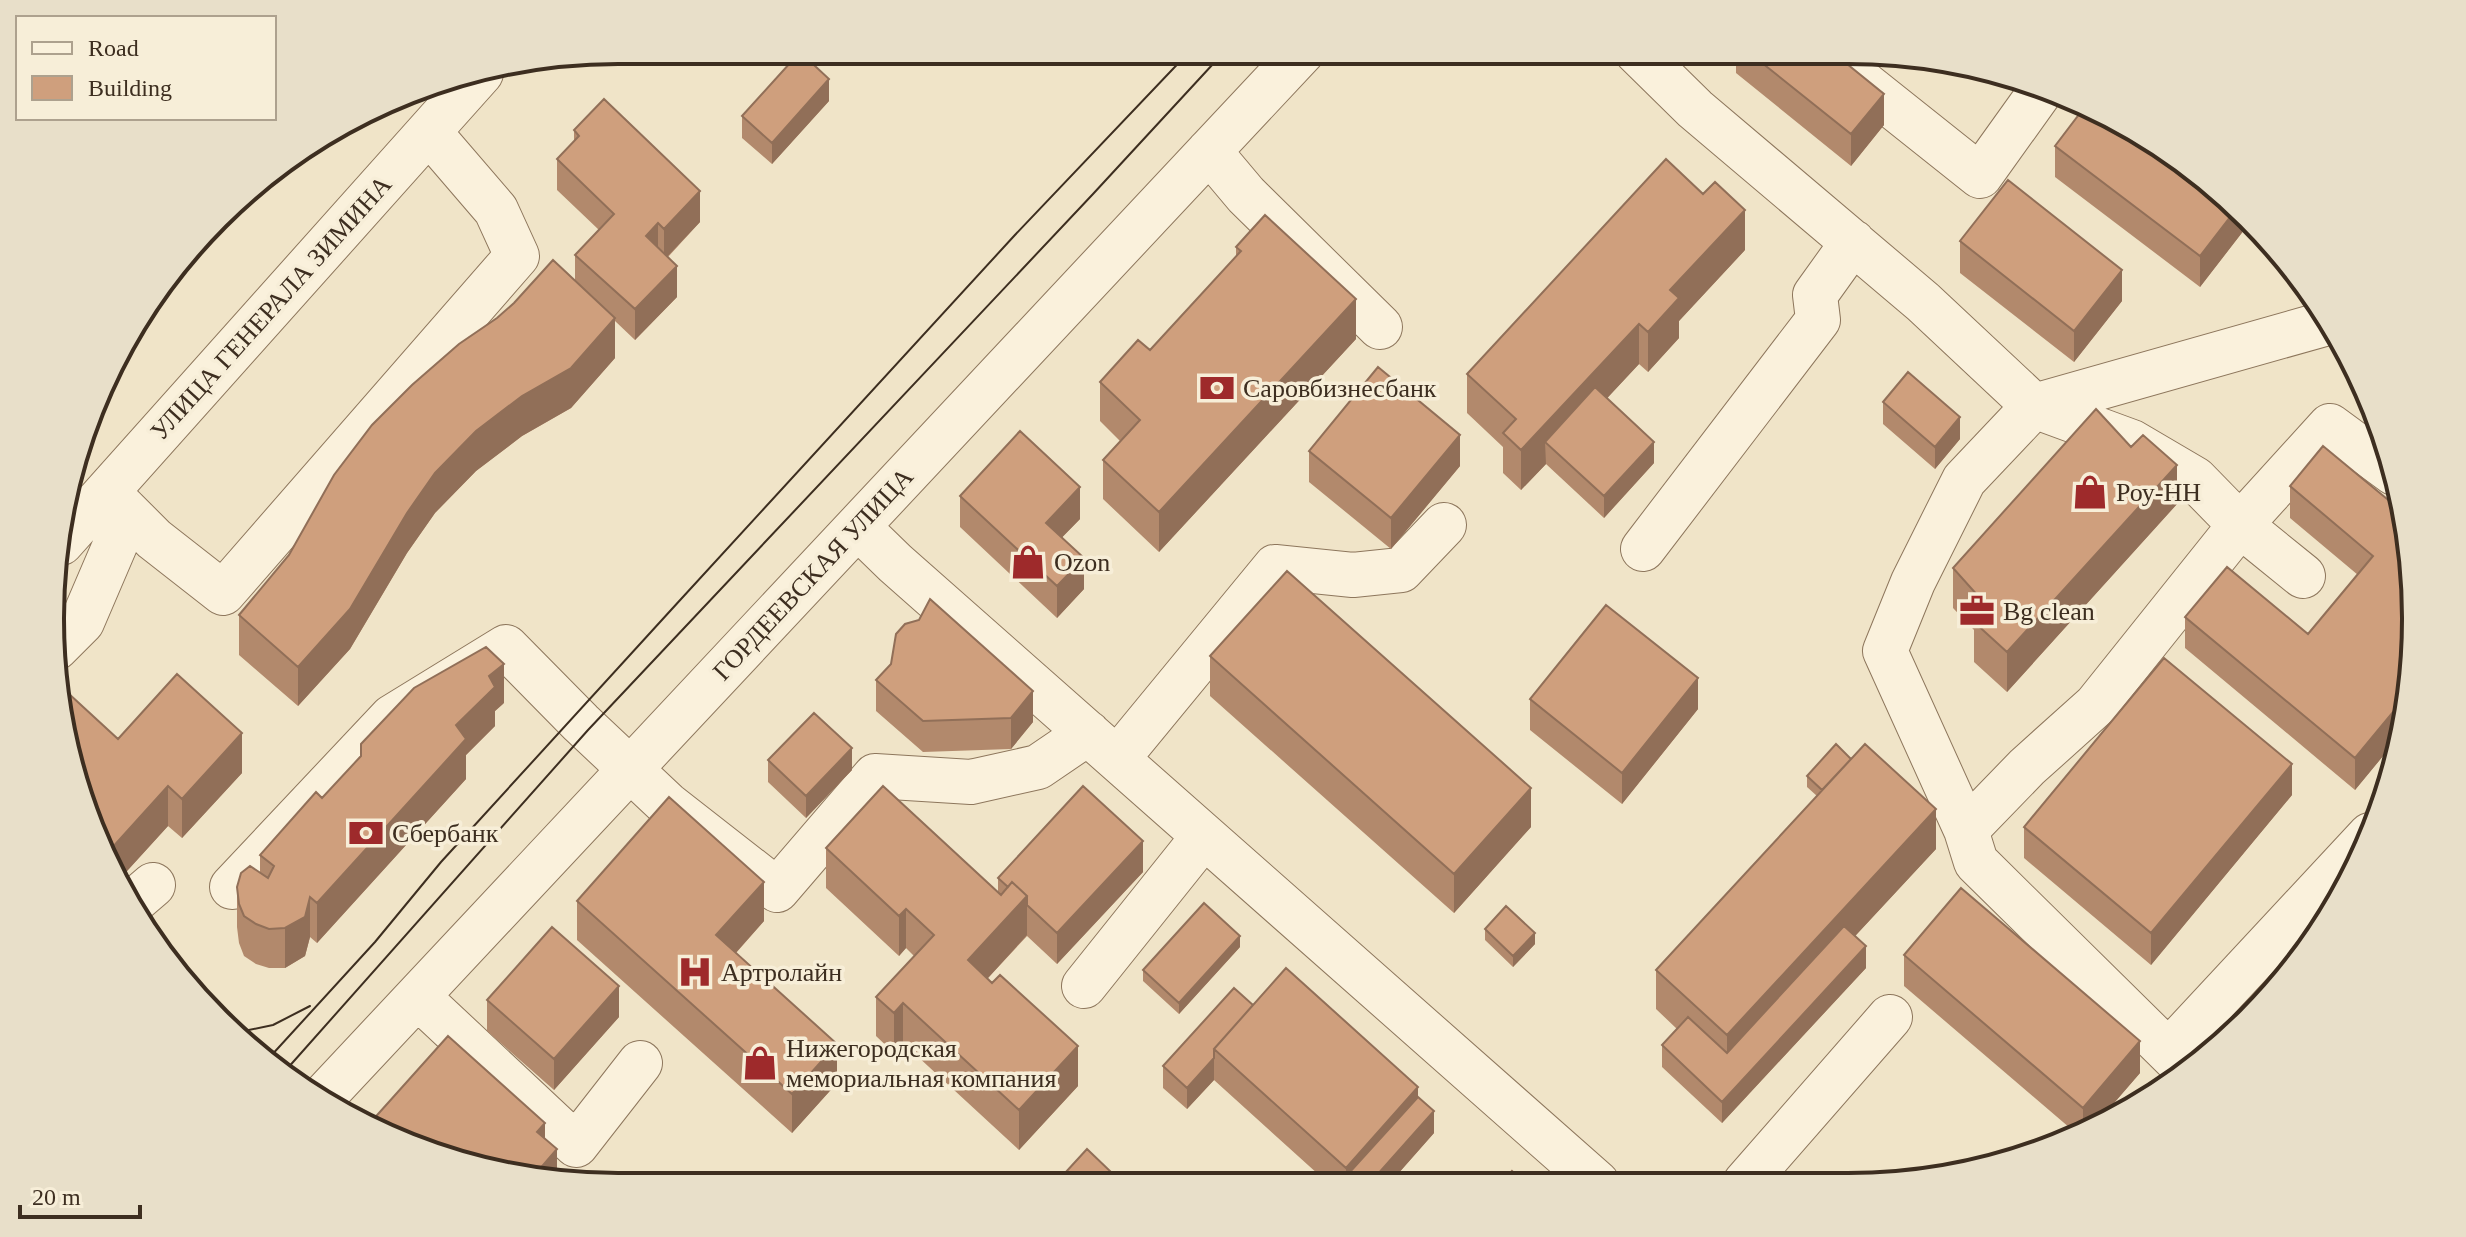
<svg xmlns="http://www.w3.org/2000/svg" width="2466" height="1237" viewBox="0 0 2466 1237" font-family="'Times New Roman',serif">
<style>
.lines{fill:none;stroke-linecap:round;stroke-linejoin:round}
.minor-casing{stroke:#8d765c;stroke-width:46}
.minor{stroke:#faf1dc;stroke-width:44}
.tram{stroke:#3d2e20;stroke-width:2}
.wall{fill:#b2896c}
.shaded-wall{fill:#916f58}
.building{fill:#cf9f7d;stroke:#916f58;stroke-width:2}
.labels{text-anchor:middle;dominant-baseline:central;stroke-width:7;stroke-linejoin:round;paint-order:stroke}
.street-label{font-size:26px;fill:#3d2e20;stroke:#f7eed8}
.poi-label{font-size:26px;fill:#3d2e20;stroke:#f7eed8;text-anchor:start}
.rim{fill:none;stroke:#3d2e20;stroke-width:4}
</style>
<rect width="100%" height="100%" fill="#f0e4c8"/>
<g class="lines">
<!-- minor casing -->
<g class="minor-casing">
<path id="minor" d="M1636,51l59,58 228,193 111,104 297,-84
M1823,51l157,125 63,-88
M1209,151l37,44 134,132
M107,492l47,47 69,54 294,-337 -21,-46 -67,-78
M858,527l37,36 702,620
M61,543l420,-470
M1643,549l175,-229 -3,-25 38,-53
M56,648l26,-26 36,-84 6,-29
M1117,759l158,-192 78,8 48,-5 43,-45
M1966,830l61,-63 69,-62 144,-180 90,-99 64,47
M232,887l160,-170 114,-70 75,76 86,81 110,86 98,-114 96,6 67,-15 50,-34
M132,903l21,-18
M1084,986l120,-150
M418,997l158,148 64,-82
M2169,1051l201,-216
M2187,1070l-211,-208 -10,-32 -81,-179 28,-69 51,-102 70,-74 98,36 63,37 45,46 63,51
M323,1097l980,-1046
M1745,1183l145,-166"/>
</g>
<!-- minor -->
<use href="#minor" class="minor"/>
<!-- tram -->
<path class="tram" d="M234,1033l39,-8 37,-19
M269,1058l106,-116 66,-80 230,-252 343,-374 176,-185
M286,1070l302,-340 505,-536 132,-143"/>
</g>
<!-- wall -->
<path class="wall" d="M1736,51h95l53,74 -33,41 -115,-93z
M829,101l-57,63 -30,-26v-22z
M574,130l126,92 -32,35 9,40 -42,43 -20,-19v37l-44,50 -49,28 -46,35 -41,42 -28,40 -57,96 -52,57 -59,-51v-40l336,-334v-26l24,-25 -42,-40v-31l17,-17z
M2055,146l196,75 -51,66 -145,-110z
M1960,241l162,60 -48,61 -114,-89z
M1236,247l120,92 -197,213 -56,-53v-39l17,-19 -20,-20v-39l50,-32 86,-93z
M1745,250l-66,71v17l-31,34 -9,-8 -32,34 47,65 -50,55 -58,-54 -25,26 -18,-17v-26l-36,-34v-39z
M1883,402l77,37 -25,30 -52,-45z
M1309,451l151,15 -69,83 -82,-67z
M2290,486l114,27 11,142 -13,78 -47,57 -170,-142v-31l123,17 50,-59 -68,-57z
M960,496l120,23 -18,18 22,52 -27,29 -97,-91z
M2177,504l-170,188 -33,-30v-32l-21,-22v-40z
M1210,656l321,171 -77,86 -244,-217z
M891,664l142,58 -22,27 -88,3 -47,-41v-31z
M55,692l63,47 124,34 -60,65 -14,-12 -51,56 -8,-12z
M1530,699l168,10 -76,95 -92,-74z
M504,703l-9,8v15l-29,29v24l-149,164 -7,-6 -5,19 -20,12h-16l-13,-4 -12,-8 -5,-13 -2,-16v-40l23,-14v-18l62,-57z
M768,760l84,10 -46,48 -38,-36z
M1807,776l129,73 -81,87 11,32 -144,155 -60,-56v-22l15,-16 -21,-20v-39l161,-174 -10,-9z
M2292,795l-141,170 -127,-107v-31z
M826,848l172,45v-15l145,-6 -86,92 -30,-28 -40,43 91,107 -59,64 -116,-107 -9,10 -18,-17v-39l38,-41 -8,-8 -7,8 -73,-68z
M2351,880l-46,68v-15z
M577,901l187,20 -28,32 101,130 -45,50 -215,-193z
M1485,929l50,15 -22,23 -28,-27z
M1240,947l-61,67 -36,-33v-11z
M1904,955l236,118 -45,52 -18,9 -173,-148z
M487,1000l132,17 -65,73 -67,-59z
M1253,1005l165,92 16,36 -45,51h-60l-115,-104 -27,29 -24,-21v-22z
M370,1123l175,15 12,42 -1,2 -84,-14 -102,-38z"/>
<!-- shaded-wall -->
<path class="shaded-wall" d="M829,79v22l-57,63v-21z
M1884,94v31l-33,41v-32z
M700,191v31l-36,38v-31z
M2237,208l14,13 -51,66v-31z
M1745,210v40l-66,71v17l-31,34v-40l22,-42z
M658,223v31l-12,-18z
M677,266v31l-42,43v-31z
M2122,270v31l-48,61v-31z
M1356,299v40l-197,213v-40z
M615,318v40l-44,50 -49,28 -46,35 -41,42 -28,40 -57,96 -52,57v-39l137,-194 41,-42 46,-35z
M1639,324v40l-82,88 -12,-10 1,22 -25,26v-40z
M1960,417v22l-25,30v-22z
M1460,435v31l-69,83v-31z
M1654,442v21l-50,55v-22z
M2177,465v39l-170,188v-40z
M1080,487v32l-34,35v-31z
M1084,558v31l-27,29v-32z
M504,664v39l-9,8v15l-29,29v24l-149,164v-40l172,-227z
M1698,678v31l-76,95v-31z
M1033,691v31l-22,27v-31z
M2408,694l-6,39 -47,57v-32z
M242,733v40l-60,65v-39z
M852,748v22l-46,48v-22z
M2292,764v31l-141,170v-32z
M168,786v40l-51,56 -6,-9v-24z
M1531,788v39l-77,86v-39z
M1936,809v40l-209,225v-39z
M1143,841v31l-86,92v-31z
M764,882v39l-48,54v-40z
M1027,896v39l-59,65v-40z
M310,897v40l-5,19 -20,12v-40z
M906,909v39l-7,8v-40z
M1535,933v11l-22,23v-11z
M1240,936v11l-61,67v-11z
M1866,946v22l-144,155v-21z
M619,986v31l-65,73v-31z
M903,1003v40l-9,10v-40z
M2140,1041v32l-45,52 -12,6v-23z
M837,1044v39l-45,50v-39z
M1078,1046v40l-59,64v-40z
M1214,1058v22l-27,29v-21z
M1418,1087v31l-72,66v-16z
M1434,1111v22l-45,51h-20z
M545,1123v31l-8,-22z
M557,1149v31l-1,2 -24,-4z
M1111,1172v11l-1,1h-10z"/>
<!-- building -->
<path class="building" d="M1747,51h84l53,43 -33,40z
M800,52l29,27 -57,64 -30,-27z
M604,99l96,92 -36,38 -6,-6 -12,13 31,30 -42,43 -60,-54 39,-41 -57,-55 22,-23 -5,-6z
M2087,104l12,4 94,59 44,41 -37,48 -145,-110z
M1666,159l37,35 12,-12 30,28 -75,80 9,8 -31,34 -9,-8 -118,126 -18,-17 13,-14 -49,-45z
M2008,180l114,90 -48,61 -114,-90z
M1265,215l91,84 -197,213 -56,-52 37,-40 -40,-38 38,-42 12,10 91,-99 -5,-4z
M553,260l62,58 -44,50 -49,28 -46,35 -41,42 -28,40 -57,96 -52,58 -59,-52 50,-60 45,-80 38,-50 40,-40 47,-41 38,-26 17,-15z
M1378,367l82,68 -69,83 -82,-67z
M1908,372l52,45 -25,30 -52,-45z
M1595,387l59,55 -50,54 -59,-54z
M2096,409l35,38 12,-12 34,30 -170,187 -33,-30 14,-15 -35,-39z
M1020,431l60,56 -34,36 38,35 -27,28 -97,-90z
M2323,446l81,67 7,31 4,111 -7,39 -53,64 -170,-141 42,-50 81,67 65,-78 -83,-70z
M1287,571l244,217 -77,86 -244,-218z
M930,599l103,92 -22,27 -88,3 -47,-41 15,-16 5,-30 9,-10 14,-4z
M1606,605l92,73 -76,95 -92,-74z
M486,647l18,17 -15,12 6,11 -39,38 10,14 -149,164 -7,-6 -5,20 -20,11 -16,1 -13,-5 -12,-8 -5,-12 -2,-17 4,-14 9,-7 18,12 6,-12 -14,-11 56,-63 6,6 39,-42v-12l53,-56z
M2164,658l128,106 -141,169 -127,-106z
M177,674l65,59 -60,66 -14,-13 -57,63 -12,-11 -44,-146v-11l63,58z
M814,713l38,35 -46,48 -38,-36z
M1836,744l15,15 -29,31 -15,-14z
M1865,744l71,65 -209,226 -71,-65z
M883,786l118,109 11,-13 15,14 -59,64 24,23 8,-8 78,71 -59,64 -116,-107 -9,10 -18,-16 58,-62 -28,-26 -7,7 -73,-68z
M1083,786l60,55 -86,92 -30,-28v-9l-15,-14 -4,5 -10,-9z
M669,797l95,85 -48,53 121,109 -45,50 -215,-193z
M2351,880l-39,58 -7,-5z
M1961,888l179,153 -57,67 -179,-153z
M1204,903l36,33 -61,67 -36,-33z
M1506,906l29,27 -22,23 -28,-27z
M1844,926l22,20 -144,156 -60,-57 26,-28 39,36z
M552,927l67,59 -65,73 -67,-59z
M1286,968l132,119 -72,81 -132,-119z
M1234,988l19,17 -39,44v9l-27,30 -24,-22z
M448,1036l97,87 -8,9 20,17 -25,29 -17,-3 -9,-8 -5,6 -29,-5 -90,-34 -12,-11z
M1418,1097l16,14 -65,73h-30z
M1087,1149l24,23 -11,12 -46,1z
M1512,1171l14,12h-25z"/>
<!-- icons -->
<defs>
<g id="bank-bare" transform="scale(2.76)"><path d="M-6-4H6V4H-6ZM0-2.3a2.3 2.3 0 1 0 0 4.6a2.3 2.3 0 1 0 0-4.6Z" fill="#9e2a2b" stroke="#f7eed8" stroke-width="2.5" paint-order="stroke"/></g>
<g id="shop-bare" transform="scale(2.76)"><path d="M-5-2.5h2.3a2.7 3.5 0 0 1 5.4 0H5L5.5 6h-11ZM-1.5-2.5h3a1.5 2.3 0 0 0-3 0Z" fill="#9e2a2b" stroke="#f7eed8" stroke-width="2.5" paint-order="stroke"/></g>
<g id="office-bare" transform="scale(2.76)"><path d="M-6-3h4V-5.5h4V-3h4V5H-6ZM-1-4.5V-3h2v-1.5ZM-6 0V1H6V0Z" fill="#9e2a2b" stroke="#f7eed8" stroke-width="2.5" paint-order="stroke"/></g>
<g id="hospital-bare" transform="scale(2.76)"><path d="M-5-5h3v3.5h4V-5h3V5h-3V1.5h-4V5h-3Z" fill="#9e2a2b" stroke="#f7eed8" stroke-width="2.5" paint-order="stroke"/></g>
</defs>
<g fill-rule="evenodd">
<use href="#bank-bare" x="1217" y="388"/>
<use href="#shop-bare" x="2090" y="492"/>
<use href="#shop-bare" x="1028" y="562"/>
<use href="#office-bare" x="1977" y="611"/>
<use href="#bank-bare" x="366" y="833"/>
<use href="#hospital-bare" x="695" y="972"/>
<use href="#shop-bare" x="760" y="1063"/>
</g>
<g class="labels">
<!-- street labels -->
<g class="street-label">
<text transform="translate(271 308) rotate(-48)">УЛИЦА ГЕНЕРАЛА ЗИМИНА</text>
<text transform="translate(813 574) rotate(-47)">ГОРДЕЕВСКАЯ УЛИЦА</text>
</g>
<!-- poi labels -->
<g class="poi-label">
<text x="1243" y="388">Саровбизнесбанк</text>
<text x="2116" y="492">Роу-НН</text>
<text x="1054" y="562">Ozon</text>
<text x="2003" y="611">Bg clean</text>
<text x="392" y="833">Сбербанк</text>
<text x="721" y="972">Артролайн</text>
<text x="786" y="1048">Нижегородская<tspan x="786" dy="30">мемориальная компания</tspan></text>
</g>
</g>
<!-- crop -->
<path d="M0 0H2466V1237H0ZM618 64H1848A554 554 0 0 1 2402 618V619A554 554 0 0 1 1848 1173H618A554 554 0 0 1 64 619V618A554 554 0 0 1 618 64Z" fill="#e8dfc9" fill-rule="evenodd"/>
<path class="rim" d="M618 64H1848A554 554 0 0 1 2402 618V619A554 554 0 0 1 1848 1173H618A554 554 0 0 1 64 619V618A554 554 0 0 1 618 64Z"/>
<!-- legend -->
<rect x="16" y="16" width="260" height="104" fill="#f7eed8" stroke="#ada18e" stroke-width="2"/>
<rect x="32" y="42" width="40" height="12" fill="#faf1dc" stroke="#ada18e" stroke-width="2"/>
<text x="88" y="56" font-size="24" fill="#3d2e20">Road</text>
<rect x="32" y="76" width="40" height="24" fill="#cf9f7d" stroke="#ada18e" stroke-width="2"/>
<text x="88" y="96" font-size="24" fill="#3d2e20">Building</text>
<!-- scale -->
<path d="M20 1205v12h120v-12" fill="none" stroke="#3d2e20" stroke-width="4"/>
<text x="32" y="1205" font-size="24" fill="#3d2e20" stroke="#f7eed8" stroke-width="6" paint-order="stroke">20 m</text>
</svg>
